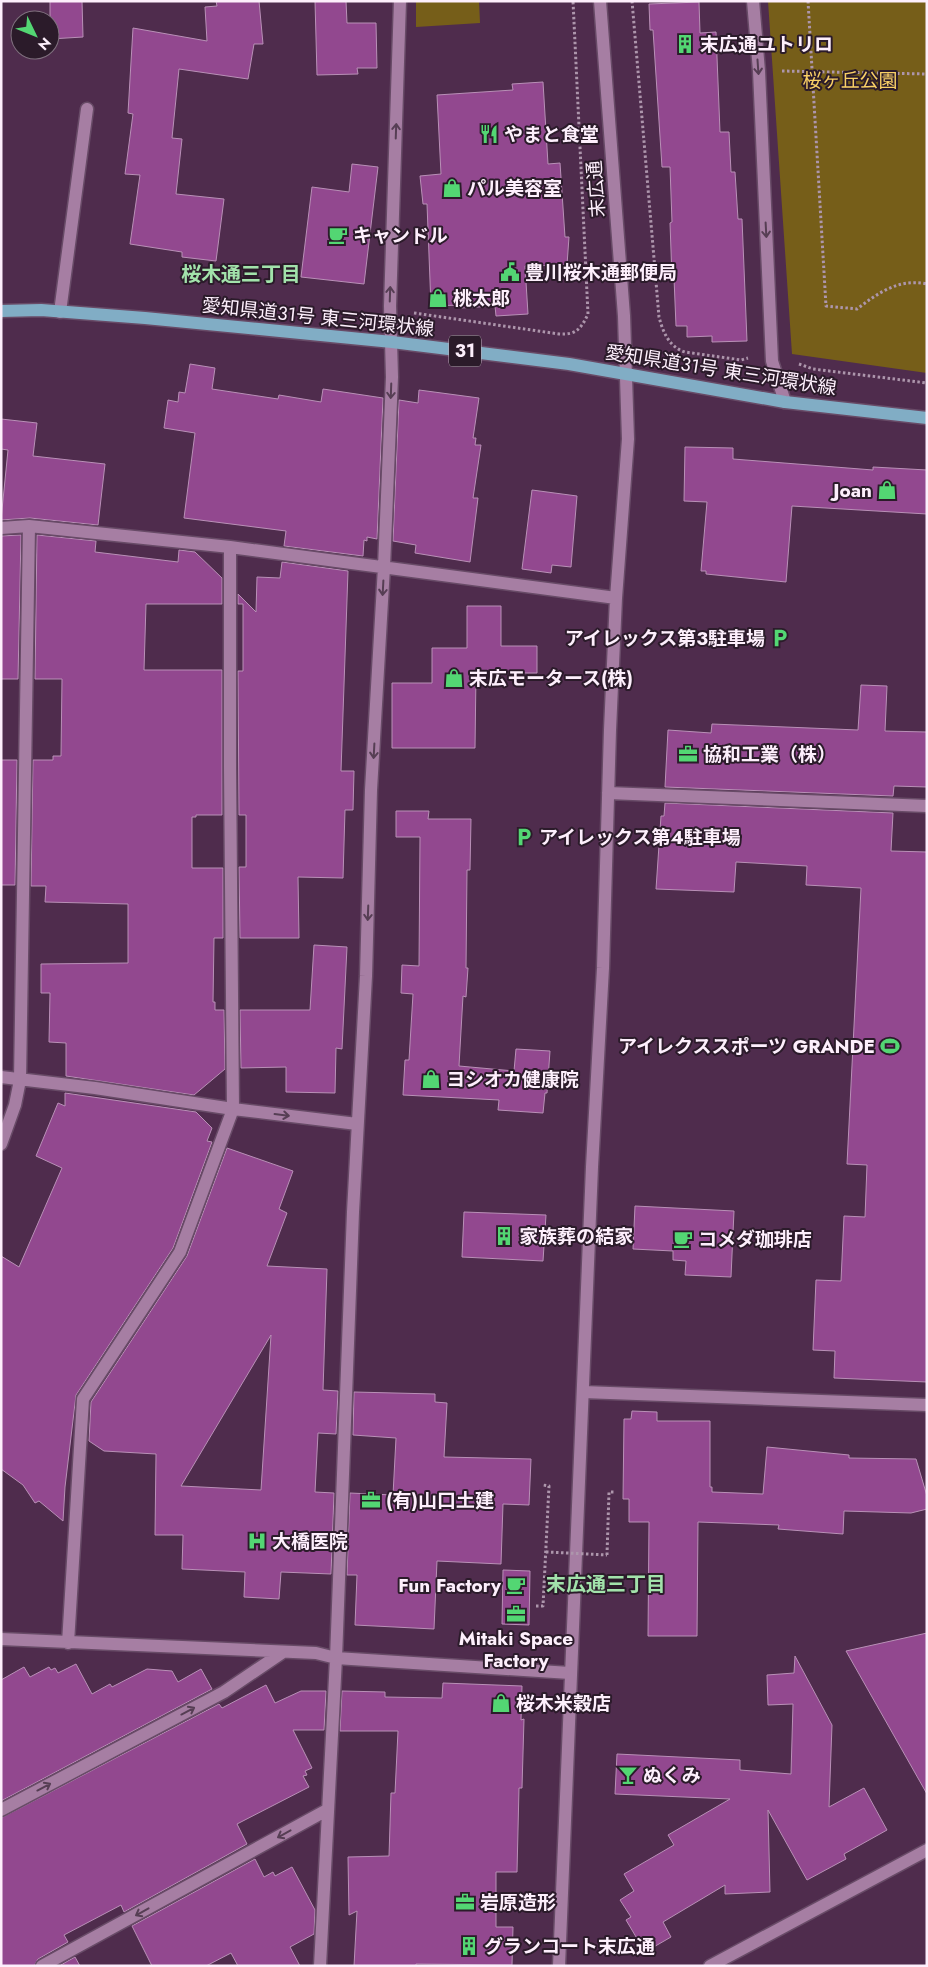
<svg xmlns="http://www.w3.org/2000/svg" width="928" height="1967" viewBox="0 0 928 1967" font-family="Jost,'Noto Sans JP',sans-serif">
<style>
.green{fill:#765e19}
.building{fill:#92488f;stroke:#b990b7;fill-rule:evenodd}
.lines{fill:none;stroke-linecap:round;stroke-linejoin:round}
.minor-casing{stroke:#684b67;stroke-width:15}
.major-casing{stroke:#684b67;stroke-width:15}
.path{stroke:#ad96ac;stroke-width:3;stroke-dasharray:2.5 2.5;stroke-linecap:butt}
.minor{stroke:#a67ea3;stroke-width:12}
.major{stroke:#81adc5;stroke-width:12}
.path-bridge{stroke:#ad96ac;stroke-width:3;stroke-dasharray:2.5 2.5;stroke-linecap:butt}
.oneway{stroke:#563e54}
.labels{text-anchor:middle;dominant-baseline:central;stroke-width:4;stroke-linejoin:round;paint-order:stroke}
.shield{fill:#2b1b2a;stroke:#beafbd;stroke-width:1}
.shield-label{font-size:18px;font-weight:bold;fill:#fdeffc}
.poi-label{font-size:19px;font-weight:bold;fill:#fdeffc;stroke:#2b1b2a;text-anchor:start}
.park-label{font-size:19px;fill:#f9d066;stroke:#2b1b2a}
.street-label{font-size:19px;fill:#fdeffc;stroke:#2b1b2a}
.neighbourhood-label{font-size:20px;font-weight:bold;fill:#a2e2ab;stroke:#2b1b2a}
</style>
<rect width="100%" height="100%" fill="#4f2c4d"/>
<!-- green -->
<path class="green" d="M416,1h63l1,22 -64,4z
M768,1h159v372l-135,-19z"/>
<!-- building -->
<path class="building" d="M50,1h32l1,36 -33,2z
M216,1h43l4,43h-9l-6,35 -69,-10 -7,69 10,1 -6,55 48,5 -8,62 -34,-4v-5l-52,-8 10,-69 -15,-1 8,-60 -5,-1 5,-85 74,13 -2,-34 12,-1z
M315,1h31l1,22h29l1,45h-20l1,6 -41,1z
M699,2l1,31 16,-1 4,100h9l2,40h4l3,47h4l5,122 -35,1v-6l-25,1v-11h-11l-2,-48h-2l-2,-55 2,-1 -2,-55h-8l-9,-137h-3l-1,-26z
M543,82l5,82 12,-1 5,74h4l-2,28 -42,1 3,48 -32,2 -1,-10 -34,2v-3l-30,1 -4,-102h-4l-3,-28 21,-2 -4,-79 76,-5 -1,-6z
M352,164l26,3 -14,117 -63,-7 11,-90 37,5z
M190,364l25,4 -3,21 66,10 1,-4 42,7 2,-13 60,9 -6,141 -10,-2v4l-3,-1 -1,16 -79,-10 2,-15 -102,-13 11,-85 -31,-5 4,-28 10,2 1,-10 6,1z
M419,390l60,8 -6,40h3l-1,7h6l-8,53h5l-8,64 -55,-9 1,-8 -23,-4 6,-141 19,3z
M1,419l36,4 -4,33 72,8 -7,61 -68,-7 -29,2 7,-70 -7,-1z
M685,447l48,1v11l140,11v-3l54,3v44l-135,-8 -6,76 -80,-8v-3h-5l6,-69 -23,-1z
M532,490l45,6 -6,71 -19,-2 -1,8 -29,-4z
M21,535l-3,144h-17v-143z
M37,535l59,6 -1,11 83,10 1,-12 16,2 27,26v26h-76l-2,66h78v145h-26v2h-4v51h31v70h-9l-1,64h2v8h9l1,59 -31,26 -128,-19v-33l-17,-1 1,-49h-9v-29l87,-1v-59l-83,-2 1,-16h-15l2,-126h20v-4h8l1,-77h-27z
M282,562l66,9 -7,200h13l-1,39h-8l-2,68 -45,-1 1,61h-59l-1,-71h7v-52h-7l-1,-144h5v-67h-5v-10l18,18 1,-35 23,1z
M467,606h34v40h36v27h-61l-1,75h-83v-65h40v-35h35z
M861,685l26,1 -2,45 42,1v55l-33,-1 -1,10 -228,-9 3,-57 43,3 1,-9 146,6z
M1,760h16l-2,125h-14z
M665,803l228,10 -2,38 36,1v530l-93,-4 1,-27 -22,-1 3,-70 25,1 3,-65 21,1 2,-52 -20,-1 14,-276 -55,-3 1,-19 -71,-4 -2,30 -78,-3 5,-73h3z
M396,811h33l-1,8h43l-1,51h-3l-1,98h2l-2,29 -3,-1 -4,70 55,5 2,-22 34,2 -3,42h-2l-2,20 -45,-3 1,-10 -96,-5 2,-35h4l4,-66 -12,-1 1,-28 17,1 1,-129h-24z
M314,945l33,2 -5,102 -6,-1 -1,45 -49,-1v-25l-45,1 -1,-58h70z
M65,1093l131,19 16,16 -5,13 5,1 -39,106 -97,147 -11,92 -2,34 -24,-20 -4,2 -12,-18 -22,-16v-213l18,11 43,-99 -26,-12 22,-53 7,3z
M227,1148l66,23 -14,38 8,4 -20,53 60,3 -4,121 15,1 -2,43 -18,-1 -3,59 19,1 -3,81 -50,-2 -2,27 -35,-2 1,-25 -63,-3 1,-34h-28l1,-81 -52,-3 -15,-10 2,-39 96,-146zM271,1335l-10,155 -80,-4z
M635,1206l99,5 -3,66 -46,-2 1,-14 -13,-1v-9l-40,-2z
M464,1212l82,3 -3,46 -81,-4z
M354,1392l81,2v8l12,1 -3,54 87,2 -2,46 -26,-1 -2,60 -64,-3 -3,68 -79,-4 2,-50h-10l3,-82 43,2 3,-57 -43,-3z
M632,1411l25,1v9h53v66h2v5l51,2 4,-47 82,8v3l67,1 11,37v13l-16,4 -67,-2 -1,23 -65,-5 1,-4 -81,-3 -1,114h-49l1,-114h-20v-23h-6l1,-80h7z
M503,1570l27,1 -1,54 -27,-1z
M927,1633v161l-81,-143z
M795,1656l37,69 -3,82 35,-19 23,42 -43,24 2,5 -39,21 -39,-70 2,82 -45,2v-9l-62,37 8,15 -26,15 -19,-32 5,-3 -11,-17 14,-9 -10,-17 50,-29 -6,-10 62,-36 -115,-5 2,-40 123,6v10l51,4 2,-70 -25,1 -1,-30 27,-2z
M76,1664l16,30 18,-10 2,3 35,-18 25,2 6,11 23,-13 11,20 -211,112v-121l23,-13 6,10 19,-10 2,3 4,-2 3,5z
M443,1683l79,3 -1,34 3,-1 -2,69h-3l-2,84h-21v55h17l-1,38 -96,-1v2h-62l3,-55 -8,4 -1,-58 41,-1 2,-63h4l3,-62h-58l2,-40 43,1v5l57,1z
M266,1685l9,18 26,-12h25l-2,39h-31l19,38 -7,3 2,4 -4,1 6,11 -72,37 10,20 -123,68 -3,-7 -57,30 4,7 -30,17 -4,7h-33v-148l218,-114 3,4z
M255,1859l9,18 9,-5 2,4 17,-9 23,43 -1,24 -24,13 10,19h-62l-7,-13 -25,13h-54l-20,-40z
M75,1957l5,9h-21z"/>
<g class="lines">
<!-- minor casing -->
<g class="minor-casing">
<path id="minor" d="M753,1l6,70 13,290 13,41
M60,312l27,-203
M1,528l28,-2 201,21 386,51
M608,793l319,13
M1,1077l94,11 138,21 124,15
M1,1144l14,-39 5,-25 9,-554
M583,1392l344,13
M1,1639l315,14 20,5 234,15
M68,1643l15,-244 97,-147 53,-143 -3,-342v-220
M1,1810l223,-118 59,-40
M42,1966l285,-156
M320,1966l16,-308 17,-446 13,-236 5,-186 13,-223 8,-190 -2,-71 10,-305
M559,1966l33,-799 11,-199 7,-238 6,-132 12,-159 -4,-123 -24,-315
M710,1966l217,-116"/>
</g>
<!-- major casing -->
<g class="major-casing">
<path id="major" d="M1,311l40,-1 104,8 247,24 177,22 216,38 142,16"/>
</g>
<!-- path -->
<path class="path" d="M632,1l27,316c4,15 10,30 26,35l56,8 7,-2
M808,1l18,305 31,3c21,-16 42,-31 70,-25
M782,71l145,3
M414,313l145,21c17,1 22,-5 29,-20l-15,-313
M799,364l14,5 114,14
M607,1555l2,-63h6
M536,1606h7l6,-120 -6,-1"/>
<!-- minor -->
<use href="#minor" class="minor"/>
<!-- major -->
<use href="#major" class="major"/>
<!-- path-bridge -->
<path class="path-bridge" d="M546,1552l61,3"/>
</g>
<!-- one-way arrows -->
<defs><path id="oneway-shaft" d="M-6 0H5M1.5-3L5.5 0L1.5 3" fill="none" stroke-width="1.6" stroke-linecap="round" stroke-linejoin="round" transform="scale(1.25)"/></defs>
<g class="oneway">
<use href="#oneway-shaft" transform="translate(758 67) rotate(86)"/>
<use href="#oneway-shaft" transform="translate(396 131) rotate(-88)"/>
<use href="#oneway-shaft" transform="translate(766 230) rotate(87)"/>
<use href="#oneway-shaft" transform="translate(390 294) rotate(-88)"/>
<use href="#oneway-shaft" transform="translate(391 391) rotate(92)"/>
<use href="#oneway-shaft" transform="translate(383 588) rotate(93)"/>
<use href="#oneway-shaft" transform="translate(374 751) rotate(93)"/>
<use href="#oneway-shaft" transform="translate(368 913) rotate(92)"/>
<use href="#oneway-shaft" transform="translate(282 1115) rotate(7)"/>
<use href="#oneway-shaft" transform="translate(188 1711) rotate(-28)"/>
<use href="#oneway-shaft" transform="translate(44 1787) rotate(-28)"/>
<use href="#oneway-shaft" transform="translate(284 1834) rotate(151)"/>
<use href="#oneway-shaft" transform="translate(142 1912) rotate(151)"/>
</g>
<!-- icons -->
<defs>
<g id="building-bare" transform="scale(1.5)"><path d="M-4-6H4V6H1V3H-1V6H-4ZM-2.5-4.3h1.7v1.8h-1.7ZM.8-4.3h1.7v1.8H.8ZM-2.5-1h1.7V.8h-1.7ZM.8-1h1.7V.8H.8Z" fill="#53d673" stroke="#2b1b2a" stroke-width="2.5" paint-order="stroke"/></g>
<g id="restaurant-bare" transform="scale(1.5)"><path d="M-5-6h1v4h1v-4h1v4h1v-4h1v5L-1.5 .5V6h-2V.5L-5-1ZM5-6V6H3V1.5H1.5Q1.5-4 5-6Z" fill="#53d673" stroke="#2b1b2a" stroke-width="2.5" paint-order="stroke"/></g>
<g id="shop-bare" transform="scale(1.5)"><path d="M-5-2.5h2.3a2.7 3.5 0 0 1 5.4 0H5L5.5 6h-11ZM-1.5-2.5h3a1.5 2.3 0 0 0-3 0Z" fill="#53d673" stroke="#2b1b2a" stroke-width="2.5" paint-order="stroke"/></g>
<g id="cafe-bare" transform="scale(1.5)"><path d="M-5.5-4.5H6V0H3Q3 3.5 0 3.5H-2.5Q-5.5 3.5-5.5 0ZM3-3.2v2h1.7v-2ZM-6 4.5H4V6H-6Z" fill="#53d673" stroke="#2b1b2a" stroke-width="2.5" paint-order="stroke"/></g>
<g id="civic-bare" transform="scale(1.5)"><path d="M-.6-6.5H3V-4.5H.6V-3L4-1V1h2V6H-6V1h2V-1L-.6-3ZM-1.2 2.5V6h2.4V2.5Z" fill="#53d673" stroke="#2b1b2a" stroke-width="2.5" paint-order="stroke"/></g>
<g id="parking-bare" transform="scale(1.5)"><path d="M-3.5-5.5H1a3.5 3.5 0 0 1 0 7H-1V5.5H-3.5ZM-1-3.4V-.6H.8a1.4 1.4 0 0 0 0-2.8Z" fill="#53d673" stroke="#2b1b2a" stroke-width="2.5" paint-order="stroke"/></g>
<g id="office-bare" transform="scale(1.5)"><path d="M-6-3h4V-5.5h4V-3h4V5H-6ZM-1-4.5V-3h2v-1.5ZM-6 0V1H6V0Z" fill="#53d673" stroke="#2b1b2a" stroke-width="2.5" paint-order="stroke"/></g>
<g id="stadium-bare" transform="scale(1.5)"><path d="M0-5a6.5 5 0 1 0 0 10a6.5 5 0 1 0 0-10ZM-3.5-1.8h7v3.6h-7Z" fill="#53d673" stroke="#2b1b2a" stroke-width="2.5" paint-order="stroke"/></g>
<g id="hospital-bare" transform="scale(1.5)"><path d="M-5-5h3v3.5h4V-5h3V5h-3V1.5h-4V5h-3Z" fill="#53d673" stroke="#2b1b2a" stroke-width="2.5" paint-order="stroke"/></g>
<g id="bar-bare" transform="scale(1.5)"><path d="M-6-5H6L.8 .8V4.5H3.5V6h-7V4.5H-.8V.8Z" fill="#53d673" stroke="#2b1b2a" stroke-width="2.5" paint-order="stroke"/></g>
</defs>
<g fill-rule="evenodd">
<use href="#building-bare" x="685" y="44"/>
<use href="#restaurant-bare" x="489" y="134"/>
<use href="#shop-bare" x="452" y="188"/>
<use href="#cafe-bare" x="338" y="235"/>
<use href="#civic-bare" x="510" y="272"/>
<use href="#shop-bare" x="438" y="298"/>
<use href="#shop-bare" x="887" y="490"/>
<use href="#parking-bare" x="780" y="638"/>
<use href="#shop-bare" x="454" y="678"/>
<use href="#office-bare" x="688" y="754"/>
<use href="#parking-bare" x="524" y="837"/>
<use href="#stadium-bare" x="890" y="1046"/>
<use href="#shop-bare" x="431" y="1079"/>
<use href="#building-bare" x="504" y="1236"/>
<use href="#cafe-bare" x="683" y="1239"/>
<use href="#office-bare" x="371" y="1500"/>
<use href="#hospital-bare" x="257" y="1541"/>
<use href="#cafe-bare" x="516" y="1585"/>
<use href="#office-bare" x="516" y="1614"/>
<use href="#shop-bare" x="501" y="1703"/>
<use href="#bar-bare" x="628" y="1775"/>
<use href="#office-bare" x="465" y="1902"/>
<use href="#building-bare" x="469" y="1946"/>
</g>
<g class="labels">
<!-- shield labels -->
<rect class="shield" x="449" y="335.5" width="32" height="31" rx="4"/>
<g class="shield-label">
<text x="465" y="351">31</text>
</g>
<!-- poi labels -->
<g class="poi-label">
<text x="700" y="44">末広通ユトリロ</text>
<text x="504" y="134">やまと食堂</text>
<text x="467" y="188">パル美容室</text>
<text x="353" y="235">キャンドル</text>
<text x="525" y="272">豊川桜木通郵便局</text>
<text x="453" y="298">桃太郎</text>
<text x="872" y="490" text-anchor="end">Joan</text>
<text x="765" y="638" text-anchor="end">アイレックス第3駐車場</text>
<text x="469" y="678">末広モータース(株)</text>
<text x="703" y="754">協和工業（株）</text>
<text x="539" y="837">アイレックス第4駐車場</text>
<text x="875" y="1046" text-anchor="end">アイレクススポーツ GRANDE</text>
<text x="446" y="1079">ヨシオカ健康院</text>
<text x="519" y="1236">家族葬の結家</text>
<text x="698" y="1239">コメダ珈琲店</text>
<text x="386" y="1500">(有)山口土建</text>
<text x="272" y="1541">大橋医院</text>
<text x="501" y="1585" text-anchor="end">Fun Factory</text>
<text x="516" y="1638" text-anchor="middle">Mitaki Space<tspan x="516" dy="22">Factory</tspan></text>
<text x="516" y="1703">桜木米穀店</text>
<text x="643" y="1775">ぬくみ</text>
<text x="480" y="1902">岩原造形</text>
<text x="484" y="1946">グランコート末広通</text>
</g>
<!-- park labels -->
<g class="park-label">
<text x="850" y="80">桜ヶ丘公園</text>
</g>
<!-- street labels -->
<g class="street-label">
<text transform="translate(596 189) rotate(-94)">末広通</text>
<text transform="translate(318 317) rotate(6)">愛知県道31号 東三河環状線</text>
<text transform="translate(721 370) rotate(9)">愛知県道31号 東三河環状線</text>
</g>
<!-- neighbourhood labels -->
<g class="neighbourhood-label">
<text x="241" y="274">桜木通三丁目</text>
<text x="606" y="1584">末広通三丁目</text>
</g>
</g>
<!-- border -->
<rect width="928" height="1967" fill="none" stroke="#fdeffc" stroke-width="5"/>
<!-- north arrow -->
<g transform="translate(35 35) rotate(133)"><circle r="24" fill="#2b1b2a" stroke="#7f707e"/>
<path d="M0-4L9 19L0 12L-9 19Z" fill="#53d673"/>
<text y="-8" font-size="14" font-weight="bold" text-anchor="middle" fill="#fdeffc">N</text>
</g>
</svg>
